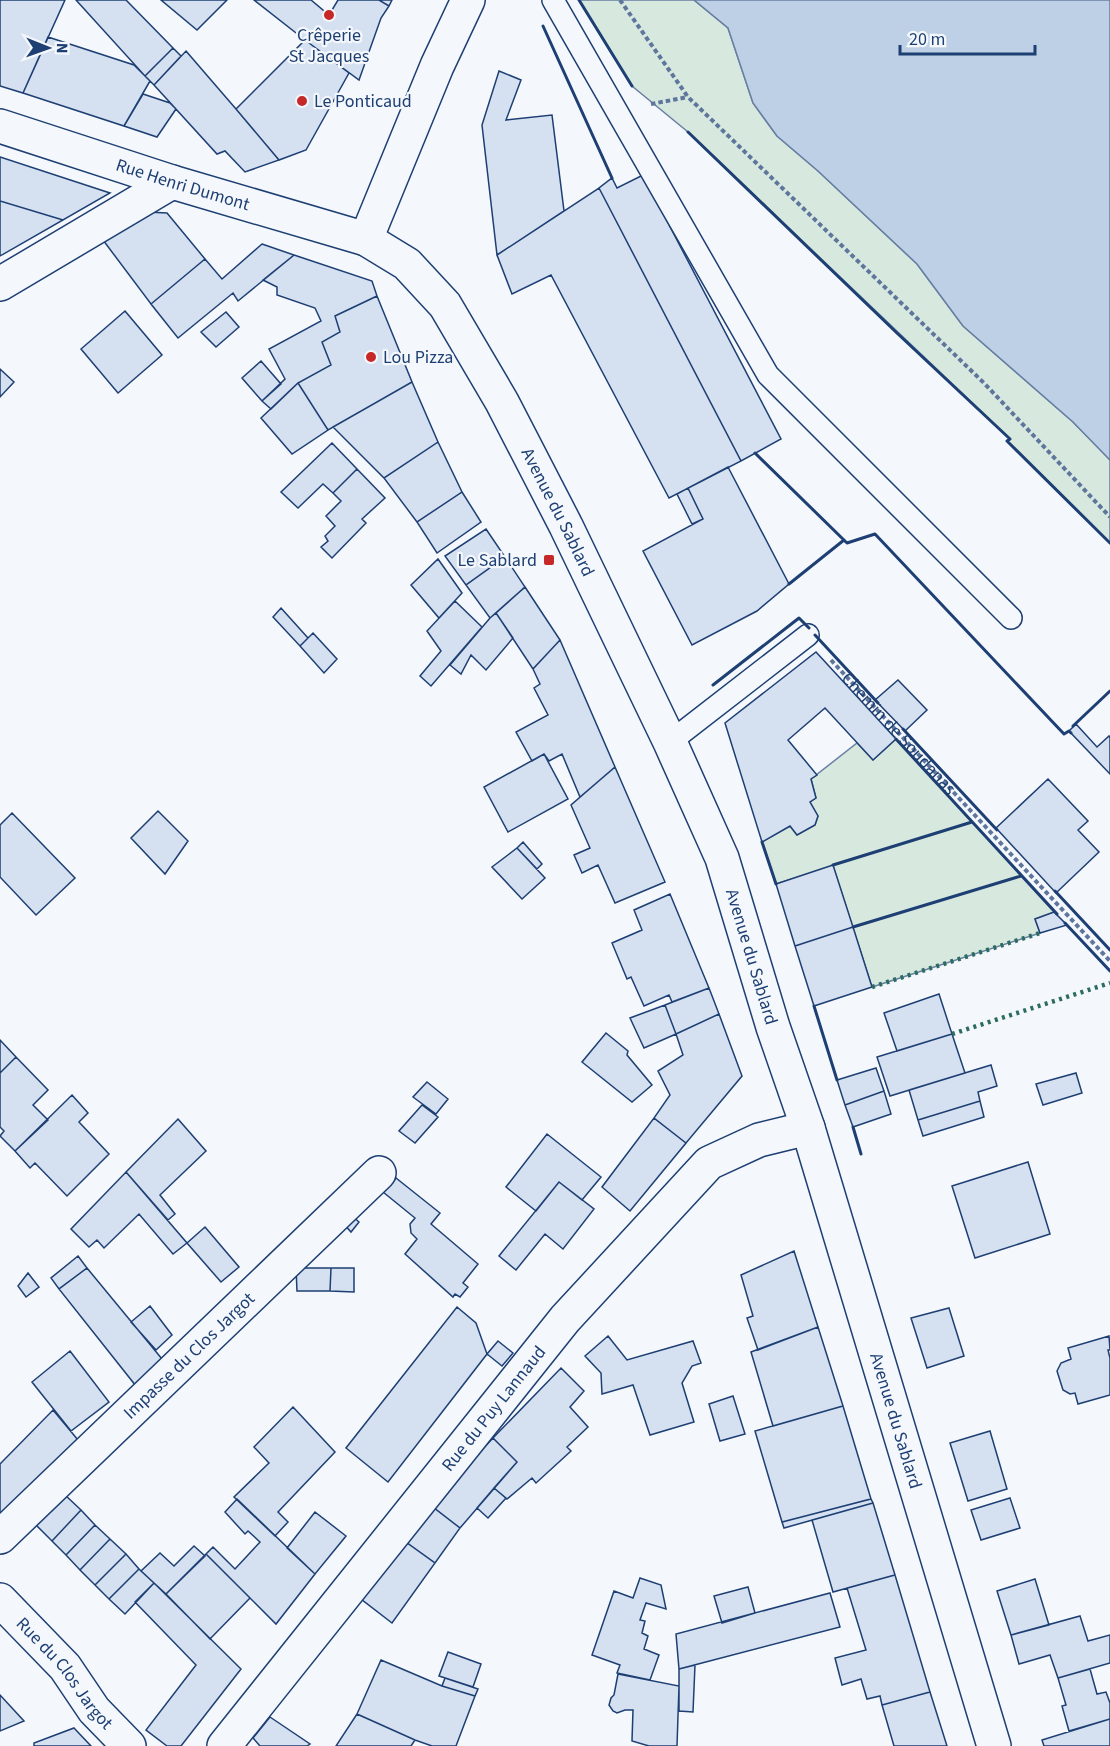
<svg xmlns="http://www.w3.org/2000/svg" width="1110" height="1746" viewBox="0 0 1110 1746" font-family="'Source Sans 3',sans-serif">
<style>
.green{fill:#d7e8df;stroke:#687fa3;stroke-width:1.5}
.water{fill:#bed0e5;stroke:#687fa3;stroke-width:1.5}
.building{fill:#d5e0f0;stroke:#1d3f73;stroke-width:1.5}
.lines{fill:none;stroke-linecap:round;stroke-linejoin:round}
.service-casing{stroke:#1d3f73;stroke-width:24}
.minor-casing{stroke:#1d3f73;stroke-width:36}
.tertiary-casing{stroke:#1d3f73;stroke-width:36}
.path{stroke:#5e769c;stroke-width:4;stroke-dasharray:4.5 3;stroke-linecap:butt}
.service{stroke:#f4f7fb;stroke-width:21}
.minor{stroke:#f4f7fb;stroke-width:33}
.tertiary{stroke:#f4f7fb;stroke-width:33}
.hedge{stroke:#2c6c60;stroke-width:4.5;stroke-dasharray:3 4.5;stroke-linecap:butt}
.wall{stroke:#1d3f73;stroke-width:3}
.poi-dot{fill:#c62828;stroke:#f4f7fb;stroke-width:2}
.labels{text-anchor:middle;dominant-baseline:central;stroke-width:4.5;stroke-linejoin:round;paint-order:stroke}
.poi-label{font-size:18px;fill:#1d3f73;stroke:#f4f7fb;text-anchor:start}
.street-label{font-size:18px;fill:#1d3f73;stroke:#f4f7fb}
</style>
<rect width="100%" height="100%" fill="#f4f7fb"/>
<!-- green -->
<path class="green" d="M579,0h115l34,28 25,75 24,33 41,35 99,93 46,62 110,96 37,38v83l-103,-102 3,-2 -322,-307 -56,-46z
M896,739l158,173 -19,7 5,14 -168,54 -39,-121 -57,18 -14,-42 28,-16 7,9 18,-10 3,-9 -8,-14 6,-4 -5,-19 46,-36 16,17z"/>
<!-- water -->
<path class="water" d="M694,0h416v460l-37,-38 -110,-96 -46,-62 -99,-93 -41,-35 -24,-33 -25,-75z"/>
<!-- building -->
<path class="building" d="M0,0h65l-42,93 -23,-7z
M76,0h50l47,48 -28,28z
M161,0h66l-30,30z
M254,0h57l18,15 9,-15h41l10,6 -8,12 -22,62 -54,-40z
M379,0h13l-3,6z
M48,37l86,28 16,16 -26,45 -101,-33z
M305,40l44,33 -43,77 -27,10 -43,-51z
M173,48l8,8 -27,29 -9,-9z
M186,51l50,58 43,51 -34,12 -20,-21 -8,3 -63,-69z
M499,71l22,9 -15,40 46,-5 12,96 -67,44 -15,-130z
M143,94l27,9 6,6 -19,28 -33,-11z
M0,157l110,36 -47,27 -63,-19z
M643,175l138,264 -40,22 -142,-273 13,-10 5,10z
M599,188l142,273 -72,37 -118,-223 -39,19 -15,-39z
M0,201l63,19 -63,36z
M147,212l20,1 38,46 -54,45 -51,-68z
M262,244l32,11 -56,46 -5,-8 -55,45 -27,-34 54,-45 17,20z
M294,255l78,26 5,15 -42,20 5,16 -18,10 9,23 -33,18 -27,26 -9,-8 23,-22 -16,-30 52,-28 -6,-13 -38,-13v-8l-14,-7z
M377,296l35,86 -84,48 -30,-47 33,-18 -9,-23 18,-10 -5,-16z
M125,311l37,44 -44,38 -37,-44z
M226,312l13,15 -23,20 -15,-15z
M261,361l20,23 -19,17 -20,-23z
M0,369l14,13 -14,15z
M412,382l26,60 -54,36 -51,-51z
M298,383l30,47 -36,24 -31,-36z
M438,442l24,50 -45,30 -33,-44z
M332,443l25,26 -24,24 -10,-9 -25,24 -17,-16z
M728,467l61,117 -32,27 -65,34 -49,-94 60,-32 -15,-31z
M357,469l28,29 -23,21 4,4 -34,35 -11,-11 7,-6 -3,-5 10,-10 -9,-10 15,-15 -8,-8z
M688,488l15,31 -11,5 -15,-30z
M462,492l19,30 -44,31 -20,-31z
M486,529l19,28 -39,28 -21,-29z
M505,557l20,30 -35,31 -24,-33z
M438,559l24,34 -23,25 -28,-33z
M525,587l35,53 -27,29 -37,-56z
M455,601l27,26 -51,59 -11,-10 21,-25 -14,-20z
M281,608l27,30 -8,8 -27,-29z
M496,613l17,25 -27,32 -15,-15 -10,19 -11,-9 40,-47z
M313,633l24,26 -13,14 -24,-27z
M560,640l55,127 -35,30 -18,-43 -13,7 -5,-7 -12,7 -16,-29 32,-17 -14,-27 6,-4 -7,-15z
M816,652l80,87 -23,21 -48,-52 -37,32 29,35 -6,4 5,19 -6,4 8,14 -3,9 -18,10 -7,-9 -28,16 -37,-119z
M898,680l29,30 -22,21 -30,-31z
M1076,724l21,23 12,-11 1,2v36l-41,-43z
M544,754l24,45 -60,33 -24,-45z
M615,767l50,115 -50,21 -17,-38 -16,8 -8,-18 16,-7 -19,-43z
M1048,779l40,42 -10,9 21,22 -43,41 -60,-65z
M158,811l30,30 -23,33 -34,-36z
M12,813l63,65 -39,37 -36,-38v-52z
M523,842l19,22 -5,5 -20,-21z
M517,848l28,30 -23,21 -30,-32z
M833,865l20,62 -58,19 -19,-62z
M670,894l39,94 -37,14 -3,-7 -25,11 -13,-29 -4,2 -15,-36 30,-13 -8,-20z
M1054,912l13,13 -27,8 -5,-14z
M853,927l19,60 -58,19 -19,-60z
M709,988l10,26 -43,20 -11,-29z
M939,994l13,40 -55,17 -13,-38z
M665,1005l11,29 -32,14 -14,-30z
M719,1014l23,62 -56,67 -32,-25 16,-23 -12,-24 25,-16 -7,-21z
M606,1033l22,18 -1,4 25,30 -20,17 -50,-40z
M952,1034l13,39 -75,23 -13,-39z
M0,1040l16,17 -16,16z
M16,1057l32,33 -15,15 15,15 -33,31 -15,-15 4,-5 -4,-4v-54z
M991,1065l6,21 -19,6 2,9 -62,19 -9,-30z
M876,1068l8,23 -39,14 -8,-25z
M1076,1073l6,20 -39,12 -7,-21z
M427,1082l21,17 -12,15 -23,-17z
M884,1091l7,23 -38,13 -8,-22z
M72,1095l16,18 -9,9 30,32 -42,42 -32,-33 -5,5 -15,-17z
M980,1101l4,16 -61,19 -5,-16z
M422,1105l16,12 -23,26 -16,-12z
M654,1118l32,25 -56,68 -28,-24z
M178,1119l28,32 -46,44 15,19 -7,6 -42,-48z
M547,1134l54,43 -19,23 -23,-18 -23,29 -30,-24z
M1028,1162l22,72 -75,24 -23,-72z
M126,1172l61,71 -14,11 -34,-40 -35,34 -7,-8 -8,7 -18,-18z
M396,1178l44,35 -9,11 47,40 -15,19 5,4 -8,10 -5,-3 -2,3 -48,-43 12,-15 -6,-6 -1,-9 5,-6 -32,-26z
M559,1182l35,27 -31,40 -18,-15 -29,36 -17,-14z
M351,1215l8,7 -8,10 -9,-10z
M205,1227l34,40 -18,15 -34,-39z
M794,1251l24,76 -60,23 -11,-32 6,-2 -12,-41z
M78,1256l9,12 -28,21 -8,-11z
M87,1268l75,91 -26,27 -77,-97z
M296,1268h35l-1,23h-33z
M331,1268h23v24l-24,-1z
M28,1273l11,14 -13,10 -8,-11z
M150,1306l22,29 -16,15 -25,-28z
M457,1307l19,16 11,31 -99,128 -42,-34z
M949,1308l15,48 -37,12 -16,-50z
M818,1327l25,79 -70,20 -22,-74z
M608,1336l19,24 66,-19 8,22 -9,3 -10,17 12,39 -44,13 -17,-50 -31,9 -1,-21 -16,-17z
M1109,1336l1,14h-2l2,8v37l-32,9 -3,-11 -5,1 -7,-4 -6,-19 4,-8 10,-4 -3,-11z
M498,1341l15,12 -11,13 -15,-12z
M70,1351l39,51 -38,29 -39,-49z
M561,1368l23,23 -14,16 18,20 -21,20 4,4 -35,32 -4,-5 -25,21 -13,-11 23,-26 -24,-24z
M733,1396l12,38 -25,7 -11,-37z
M843,1406l28,93 -89,23 -27,-91z
M293,1407l42,45 -57,60 10,10 -13,14 -41,-39 35,-34 -15,-16z
M53,1410l25,30 -78,79v-55z
M990,1431l17,58 -39,12 -18,-58z
M493,1438l24,24 -57,66 -27,-21 25,-32z
M494,1488l12,10 -18,20 -11,-10z
M64,1494l17,16 -29,31 -18,-18z
M1010,1498l10,30 -39,12 -10,-30z
M237,1499l78,75 -39,50 -70,-70 7,-7 22,22 25,-27 -12,-11 -3,3 -20,-22z
M871,1499l2,4 -89,25 -2,-6z
M873,1503l22,72 -62,17 -21,-72z
M433,1507l27,21 -25,35 -29,-21z
M81,1510l14,15 -29,30 -14,-14z
M315,1512l31,24 -31,38 -28,-26z
M95,1525l15,14 -30,31 -14,-15z
M110,1539l16,15 -31,31 -15,-15z
M406,1542l29,21 -43,60 -31,-24z
M194,1546l11,10 -39,38 -25,-23 19,-18 14,13z
M126,1554l13,15 -30,30 -14,-14z
M206,1554l44,44 -40,41 -44,-45z
M139,1569l15,14 -29,31 -16,-15z
M895,1575l35,117 -48,13 -2,-9 -13,3 -6,-20 -19,6 -7,-27 31,-8 -19,-62z
M640,1578l21,7 5,24 -20,-6 -6,17 5,1 -3,12 6,3 -4,13 15,6 -9,25 -33,-7 3,-8 -28,-10 22,-64 19,7z
M1035,1579l14,46 -38,10 -14,-44z
M154,1583l87,86 -60,77h-14l-21,-16 50,-65 -61,-63z
M748,1587l7,26 -33,10 -8,-27z
M830,1593l10,34 -161,42 -3,-35z
M1080,1616l8,25 22,-6v28l-52,15 -8,-23 -31,9 -8,-29z
M448,1652l33,12 -8,23 -34,-11z
M381,1660l61,26 33,10 -19,50h-24l-17,-6 -58,-26z
M695,1665l-2,47 -14,-1v-42z
M1090,1669l7,25 9,-2 4,11v16l-41,12 -7,-25 4,-1 -8,-27z
M618,1674l61,12 -2,60h-28l-17,-5 1,-31h-8l-8,3 -4,-2 -4,-6 2,-7 3,-3z
M445,1678l33,11 -3,7 -33,-10z
M930,1692l17,54h-53l-12,-41z
M0,1695l24,26 -24,10z
M357,1714l58,26 -4,6h-75z
M270,1717l40,27 -3,2h-47l-7,-8z
M1110,1719v27h-66l-2,-6z
M74,1728l17,18h-57v-3z"/>
<g class="lines">
<!-- service casing -->
<g class="service-casing">
<path id="service" d="M553,0l215,375 243,243
M670,742l138,-107"/>
</g>
<!-- minor casing -->
<g class="minor-casing">
<g id="minor">
<path d="M366,239l71,-173 31,-66"/>
<path d="M0,284l172,-102"/>
<path id="s2" d="M0,1537l379,-364"/>
<path id="s3" d="M0,1600l65,67 29,43 35,36"/>
<path id="s4" d="M224,1746l341,-427 144,-156 50,-23 49,-12"/>
</g>
</g>
<!-- tertiary casing -->
<g class="tertiary-casing">
<g id="tertiary">
<path id="s5" d="M0,126l172,56 194,57 41,25 38,41 57,97 64,124 104,216 52,116 51,169 35,101 186,618"/>
</g>
</g>
<!-- path -->
<g class="path">
<path d="M620,0l68,97 296,286 126,134"/>
<path d="M651,104l37,-7"/>
<path id="s1" d="M831,660l279,301"/>
</g>
<!-- service -->
<use href="#service" class="service"/>
<!-- minor -->
<use href="#minor" class="minor"/>
<!-- tertiary -->
<use href="#tertiary" class="tertiary"/>
<!-- hedge -->
<path class="hedge" d="M872,987l168,-54
M952,1034l158,-51"/>
<!-- wall -->
<path class="wall" d="M579,0l53,86
M543,26l69,152
M688,132l210,202 112,105 -3,2 103,102
M755,453l92,90 28,-9 189,200 5,-3 2,2
M789,584l55,-44
M815,635l63,68
M713,685l86,-67 10,10
M1073,726l37,-35
M903,729l94,101
M896,739l161,175
M762,842l14,42
M833,865l139,-43
M1055,891l55,59
M1065,923l45,48
M853,927l168,-51
M814,1006l23,74
M853,1127l8,27"/>
</g>
<!-- markers -->
<g class="poi-dot">
<circle cx="329" cy="15" r="6"/>
<circle cx="302" cy="101" r="6"/>
<circle cx="371" cy="357" r="6"/>
<rect x="543" y="554" width="12" height="12" rx="3"/>
</g>
<g class="labels">
<!-- poi labels -->
<g class="poi-label">
<text x="329" y="35" text-anchor="middle">Crêperie<tspan x="329" dy="21">St Jacques</tspan></text>
<text x="314" y="101">Le Ponticaud</text>
<text x="383" y="357">Lou Pizza</text>
<text x="537" y="560" text-anchor="end">Le Sablard</text>
</g>
<!-- street labels -->
<g class="street-label">
<text stroke="none"><textPath href="#s5" startOffset="192">Rue Henri Dumont</textPath></text>
<text stroke="none"><textPath href="#s5" startOffset="723">Avenue du Sablard</textPath></text>
<text stroke="none"><textPath href="#s1" startOffset="100">Chemin de Soudanas</textPath></text>
<text stroke="none"><textPath href="#s5" startOffset="1209">Avenue du Sablard</textPath></text>
<text stroke="none"><textPath href="#s2" startOffset="262">Impasse du Clos Jargot</textPath></text>
<text stroke="none"><textPath href="#s4" startOffset="432">Rue du Puy Lannaud</textPath></text>
<text stroke="none"><textPath href="#s5" startOffset="1695">Avenue du Sablard</textPath></text>
<text stroke="none"><textPath href="#s3" startOffset="98">Rue du Clos Jargot</textPath></text>
</g>
</g>
<!-- north arrow -->
<g transform="translate(48 48) rotate(91)" stroke="#f4f7fb" stroke-width="4.5" paint-order="stroke">
<path d="M0-4.5L10 22L0 15L-10 22Z" fill="#1d3f73"/>
<text y="-9" font-size="16" font-weight="bold" text-anchor="middle" fill="#1d3f73">N</text>
</g>
<!-- scale -->
<path d="M900 45v9h135v-9" fill="none" stroke="#1d3f73" stroke-width="3"/>
<text x="909" y="45" font-size="18" fill="#1d3f73" stroke="#f4f7fb" stroke-width="4.5" paint-order="stroke">20 m</text>
</svg>
